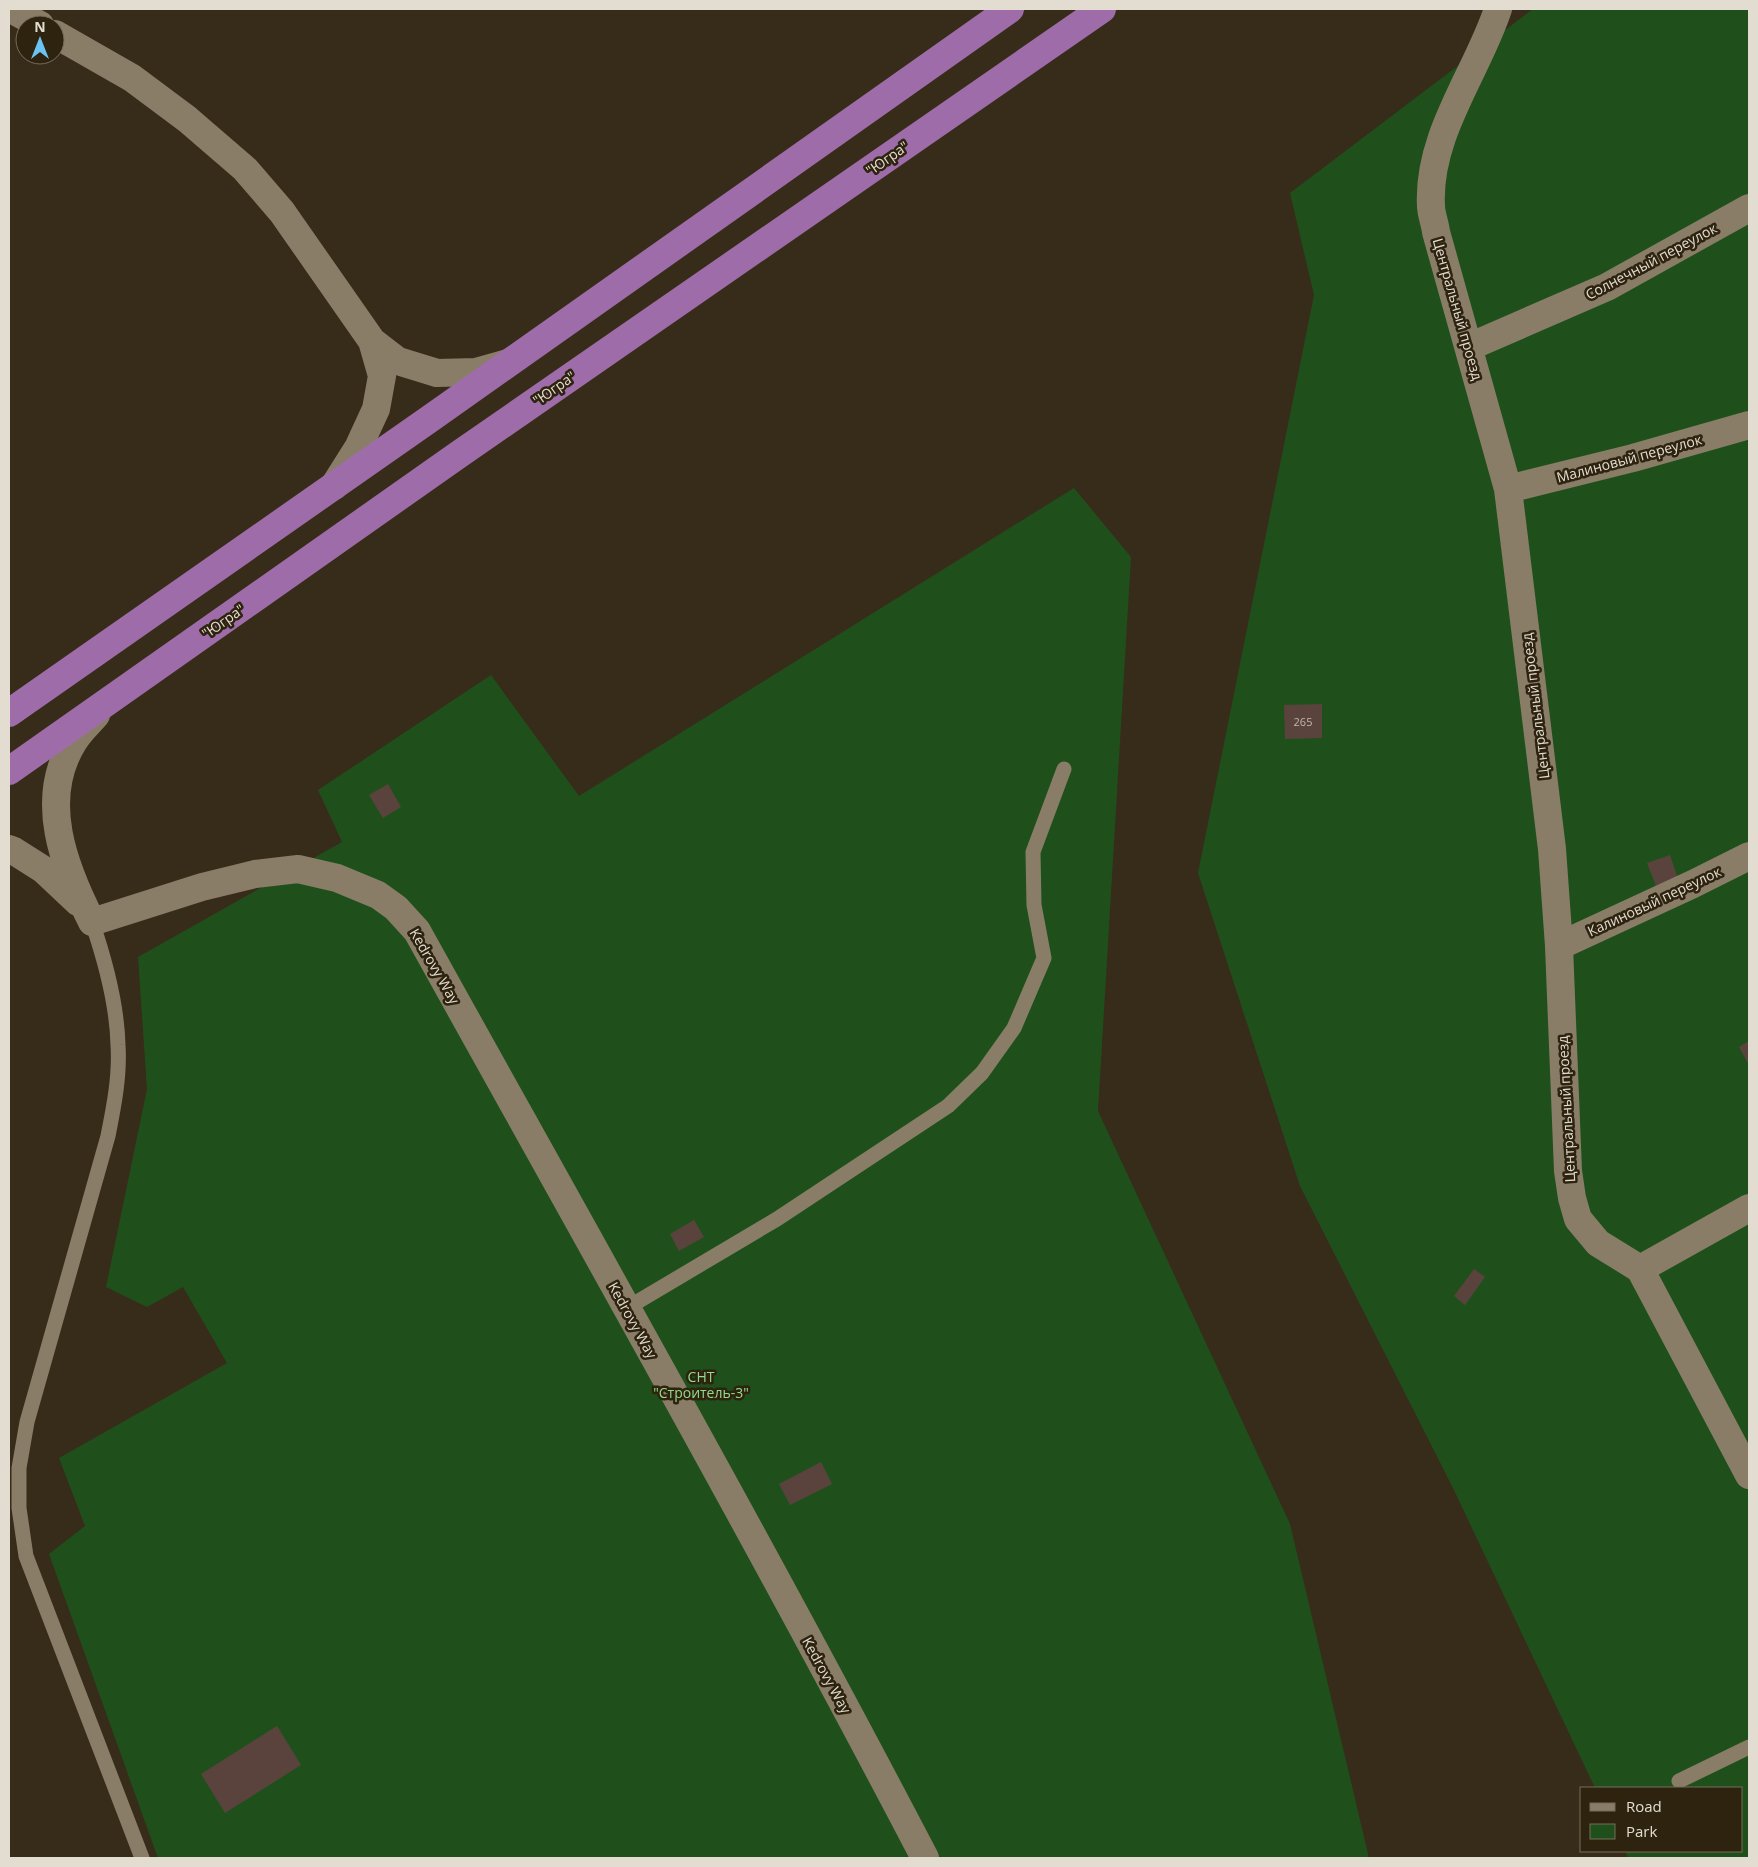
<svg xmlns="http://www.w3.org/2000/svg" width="1758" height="1867" viewBox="0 0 1758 1867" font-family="'Open Sans',sans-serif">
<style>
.green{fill:#1f501c}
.building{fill:#5b433d}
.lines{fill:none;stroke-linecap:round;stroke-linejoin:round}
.lane{stroke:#8a7d67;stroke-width:15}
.street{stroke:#8a7d67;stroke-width:28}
.highway{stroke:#9e6da9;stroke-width:28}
.labels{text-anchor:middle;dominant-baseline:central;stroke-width:5;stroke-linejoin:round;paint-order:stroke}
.number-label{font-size:11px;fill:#c1b6ab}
.street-label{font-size:14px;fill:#e3dcd0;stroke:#2d230f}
.park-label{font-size:14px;fill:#91dc8b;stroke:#2d230f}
</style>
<rect width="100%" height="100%" fill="#372c19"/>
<!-- green -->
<path class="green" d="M1533,9h216v1849h-121l-3,-7h117v-63h-147l-142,-300 -153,-302 -102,-313 116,-578 -24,-102z
M1074,488l57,69 -33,554 192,413 79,334h-1211l-109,-304 36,-28 -26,-68 168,-95 -44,-76 -36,20 -41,-20 41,-198 -9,-132 204,-115 -24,-52 173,-115 88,121z"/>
<!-- building -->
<path class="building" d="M1322,704v34l-37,1 -1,-34z
M388,784l13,23 -18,11 -14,-23z
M1670,855l8,24 -22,7 -9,-23z
M1749,1041v24l-10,-18z
M694,1220l10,17 -25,14 -9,-17z
M1474,1269l11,8 -20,28 -11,-9z
M821,1462l11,22 -42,21 -11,-21z
M277,1726l24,39 -76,48 -24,-39z"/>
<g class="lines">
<!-- lane -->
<path class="lane" d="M92,922c13,38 25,82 26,123 2,30 -4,61 -10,91l-81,286 -8,46v40l7,48 116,302
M627,1308l150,-89 171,-113 34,-33 32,-45 30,-70 -10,-53 -1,-53 31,-83
M1679,1781l70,-34"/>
<!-- street -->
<path class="street" d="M11,9l29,16
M1498,9c-21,64 -71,126 -67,197 0,8 4,17 5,26l72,257 44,360 7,97 9,225 4,27 6,21 20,24 42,26 109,-61
M55,34l77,44 55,41 58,50 37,43 90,129 26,20 39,12 39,-1 32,-9
M1469,347l138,-60 142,-79
M334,486l24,-38 18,-39 6,-33 -10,-35
M1508,489l125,-31 116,-33
M96,715c-7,8 -16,16 -22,26 -37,58 -10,126 18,181l110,-35 53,-13 43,-5 39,9 41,17 18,13 21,23c171,308 345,615 508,927
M9,849l5,2 30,19 34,32
M1559,946l134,-62 56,-28
M1640,1269l109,206"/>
<!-- highway -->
<path class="highway" d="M9,713l422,-295 579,-409
M9,771l449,-316 644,-446"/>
</g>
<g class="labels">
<!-- number labels -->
<g class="number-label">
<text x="1303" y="721">265</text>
</g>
<!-- street labels -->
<g class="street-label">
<text transform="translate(887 158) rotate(-35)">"Югра"</text>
<text transform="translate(1651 261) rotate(-28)">Солнечный переулок</text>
<text transform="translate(1458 309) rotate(74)">Центральный проезд</text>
<text transform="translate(554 388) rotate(-35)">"Югра"</text>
<text transform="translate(1629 458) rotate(-15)">Малиновый переулок</text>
<text transform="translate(223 621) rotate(-35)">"Югра"</text>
<text transform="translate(1535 706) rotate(-97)">Центральный проезд</text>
<text transform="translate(1654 901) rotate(-25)">Калиновый переулок</text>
<text transform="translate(435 966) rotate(60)">Kedrovy Way</text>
<text transform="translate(1566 1109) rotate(-93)">Центральный проезд</text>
<text transform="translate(633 1320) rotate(61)">Kedrovy Way</text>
<text transform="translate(827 1675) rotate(61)">Kedrovy Way</text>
</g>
<!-- park labels -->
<g class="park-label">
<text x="701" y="1376">СНТ<tspan x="701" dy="16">"Строитель-3"</tspan></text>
</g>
</g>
<!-- border -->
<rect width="1758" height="1867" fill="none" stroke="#e3dcd0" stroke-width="20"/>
<!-- legend -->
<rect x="1580" y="1787" width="162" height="65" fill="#2d230f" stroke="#766d5c"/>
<rect x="1590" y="1803" width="25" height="8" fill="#8a7d67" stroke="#766d5c"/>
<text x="1626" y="1812" font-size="15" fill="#e3dcd0">Road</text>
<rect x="1590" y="1824" width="25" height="15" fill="#1f501c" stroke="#766d5c"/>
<text x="1626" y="1837" font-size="15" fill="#e3dcd0">Park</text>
<!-- north arrow -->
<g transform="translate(40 40)"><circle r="24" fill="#2d230f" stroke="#766d5c"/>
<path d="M0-4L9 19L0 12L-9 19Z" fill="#6bc3f2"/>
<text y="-8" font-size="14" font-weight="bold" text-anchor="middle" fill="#e3dcd0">N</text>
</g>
</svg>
